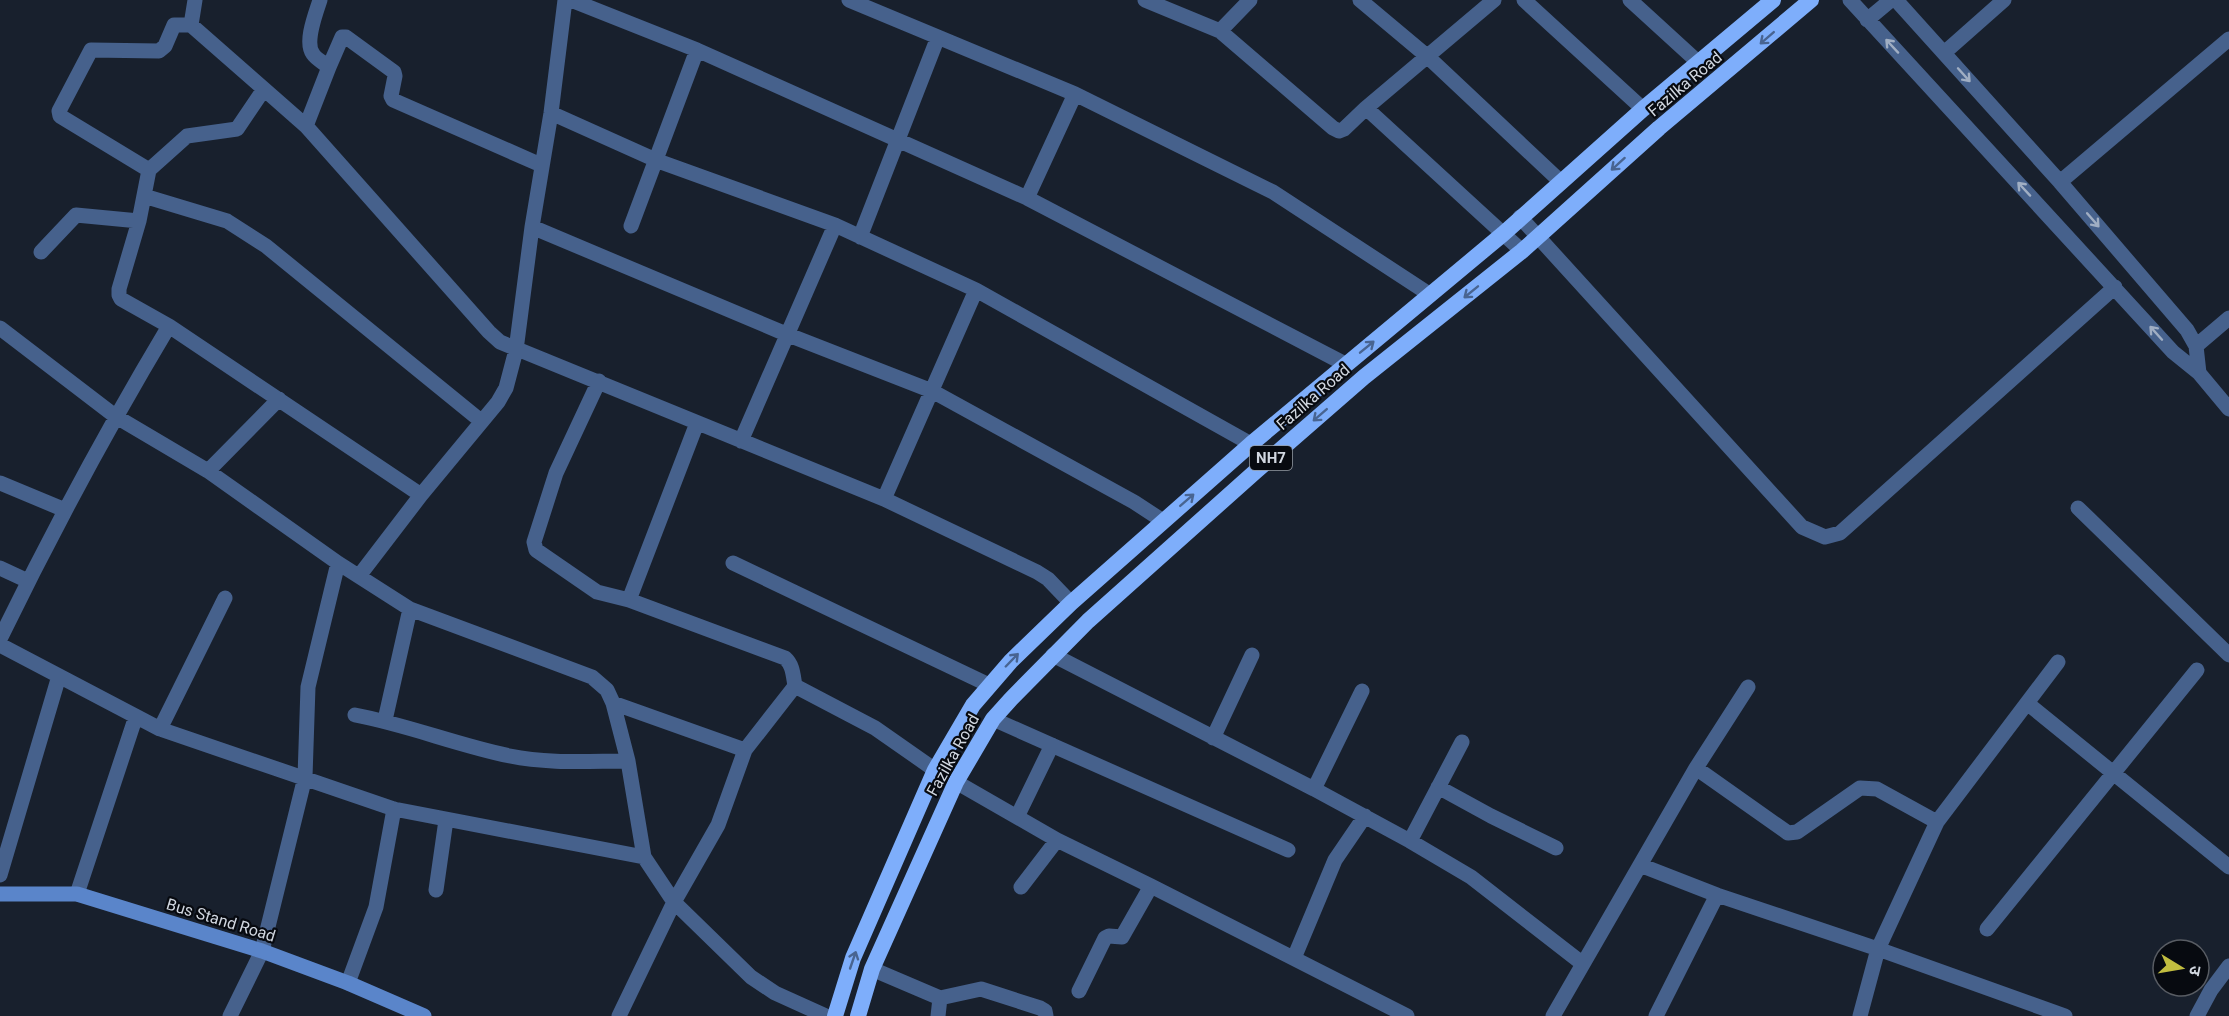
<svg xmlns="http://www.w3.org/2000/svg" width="2229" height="1016" viewBox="0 0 2229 1016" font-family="Roboto,'Noto Sans Devanagari',sans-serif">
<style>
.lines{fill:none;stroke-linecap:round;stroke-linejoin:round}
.minor{stroke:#46618c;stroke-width:15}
.secondary{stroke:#5a85ca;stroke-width:15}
.trunk{stroke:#7eaefb;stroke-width:16}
.oneway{stroke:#486491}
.oneway2{stroke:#a0aec3}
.labels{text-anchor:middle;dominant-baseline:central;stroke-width:4.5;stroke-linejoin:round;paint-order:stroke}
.shield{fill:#070a10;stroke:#949aa2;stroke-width:1.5}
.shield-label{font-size:15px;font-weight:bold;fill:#d1d7e0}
.street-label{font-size:16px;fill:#d1d7e0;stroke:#070a10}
</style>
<rect width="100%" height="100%" fill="#18202d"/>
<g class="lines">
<!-- minor -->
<path class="minor" d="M195,0l-4,25 115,101 183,206 11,10 384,157 153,73 11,7 23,24
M571,0l126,50 330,148 318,166
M849,0l226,94 198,98 156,102
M1145,0l75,31 113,97 6,3 5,-2 22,-21 156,143
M1360,0l68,57 133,125
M1524,0l119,109
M1630,0l69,63
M1850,0l323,352 26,21 30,36
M1896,0l164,182 127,148 9,16 3,27
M1867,20l24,-20
M1220,31l30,-31
M1944,53l60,-53
M329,67l13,-30h4l48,35 1,4 -4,20 2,4 148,65
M264,89l-27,40 -50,7 -38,34 -10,51 -20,68v6l2,4 48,27 252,169
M1366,108l128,-108
M551,113l107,48 177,64 141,65 275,154
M306,126l23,-59c-5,-4 -13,-8 -16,-13 -9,-12 3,-41 7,-54
M149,170l-89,-54 -1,-5 32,-61 68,1 6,-5 9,-21h17
M2060,182l169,-143
M144,196l83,25 39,25 215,175
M1027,198l48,-104
M1520,217l282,310 23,10 15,-4 275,-246
M631,226l66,-176
M532,227l254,107 146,57 202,111 29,19
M860,237l78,-200
M41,252l35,-37 63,6
M0,328l115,88 93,55 130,92 72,46 182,68 15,13 6,13 15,58 16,96 30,45 -55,114
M2196,346l33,-28
M599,381l-43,92 -22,69 2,8 61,42 32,8
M697,423l-68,177 156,58c8,7 8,17 10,28
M741,441l94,-216
M208,471l71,-72
M0,483l65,27
M884,499l92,-209
M2078,508l151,147
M733,563l256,122
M0,568l28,13
M359,576l62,-81 77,-93 8,-14 10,-38 16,-123 19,-114 14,-113
M0,639c52,-107 108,-211 169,-313
M0,645l160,84 234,80 250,48
M1053,655l261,134 96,52 61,36 112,87
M613,703l132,47 50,-64 80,42 60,42
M2027,703l202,164
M355,715c53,10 102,30 155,41 38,8 79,5 118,5
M993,719l295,131
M385,720l25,-111
M160,729l65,-131
M1213,738l39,-83
M745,750l-27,75 -44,77 77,75 24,16 51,23
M1696,768l92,65 9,-1 63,-44 17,1 60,33
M956,782l101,58 94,46 256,130
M1438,787l53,29 65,32
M1314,789l48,-98
M1017,817l35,-72
M1410,841l52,-99
M1640,865l77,30
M0,875l59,-199
M1021,887l36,-47
M436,890l10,-70
M77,894l59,-178
M1987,929l210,-259
M1294,958l41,-98 30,-44
M872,969l68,29 -2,18
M348,983l28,-76 18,-98
M1079,991l26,-53 4,-2 13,1 29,-51
M940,998l41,-9 59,19 5,3 1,5
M230,1016l32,-65 43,-174 3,-90 30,-124
M1553,1016l143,-248 52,-81
M1656,1016l61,-121 161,54 187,67
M1860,1016l18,-67 59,-127 121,-160
M2197,1016l14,-26 18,-24"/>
<!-- secondary -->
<path class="secondary" d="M0,894h77l185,57 86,32 76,33"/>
<!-- trunk -->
<path class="trunk" d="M835,1016l18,-58 82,-188 38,-65 38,-44 60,-58 180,-159 252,-210 140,-125 130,-109
M858,1016l14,-47 84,-187 37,-63 18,-20 77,-78 168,-150 108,-94 158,-126 137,-123 152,-128"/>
</g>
<!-- one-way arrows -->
<defs><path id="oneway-shaft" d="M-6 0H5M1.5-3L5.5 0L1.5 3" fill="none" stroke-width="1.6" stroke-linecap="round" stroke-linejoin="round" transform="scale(1.5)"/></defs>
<g class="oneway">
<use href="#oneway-shaft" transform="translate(1767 38) rotate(139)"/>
<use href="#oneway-shaft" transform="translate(1618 164) rotate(138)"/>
<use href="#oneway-shaft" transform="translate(1471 292) rotate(141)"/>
<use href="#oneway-shaft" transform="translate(1367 347) rotate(-39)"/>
<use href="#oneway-shaft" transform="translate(1320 415) rotate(139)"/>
<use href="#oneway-shaft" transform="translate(1187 500) rotate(-41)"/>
<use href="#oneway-shaft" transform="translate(1012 660) rotate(-46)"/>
<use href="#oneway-shaft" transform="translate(853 960) rotate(-71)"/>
</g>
<g class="oneway2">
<use href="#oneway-shaft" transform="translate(1892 46) rotate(-133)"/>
<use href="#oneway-shaft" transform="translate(1964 75) rotate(48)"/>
<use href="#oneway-shaft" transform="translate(2024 189) rotate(-133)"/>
<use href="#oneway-shaft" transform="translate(2093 220) rotate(49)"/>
<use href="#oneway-shaft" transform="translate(2156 333) rotate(-132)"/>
</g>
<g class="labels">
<!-- shield labels -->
<rect class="shield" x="1250" y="446" width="42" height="24" rx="4.5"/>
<g class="shield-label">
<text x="1271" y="458">NH7</text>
</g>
<!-- street labels -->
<g class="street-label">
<text transform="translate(1685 84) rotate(-40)">Fazilka Road</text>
<text transform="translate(1313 397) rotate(-41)">Fazilka Road</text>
<text transform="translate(953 755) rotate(-61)">Fazilka Road</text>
<text transform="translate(221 920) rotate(17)">Bus Stand Road</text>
</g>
</g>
<!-- north arrow -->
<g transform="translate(2181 968) rotate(101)"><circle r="28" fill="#070a10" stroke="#585c63" stroke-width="1.5"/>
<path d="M0-4.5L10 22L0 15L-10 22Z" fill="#c1bd40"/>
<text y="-9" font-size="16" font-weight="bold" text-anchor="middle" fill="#d1d7e0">उ</text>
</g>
</svg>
